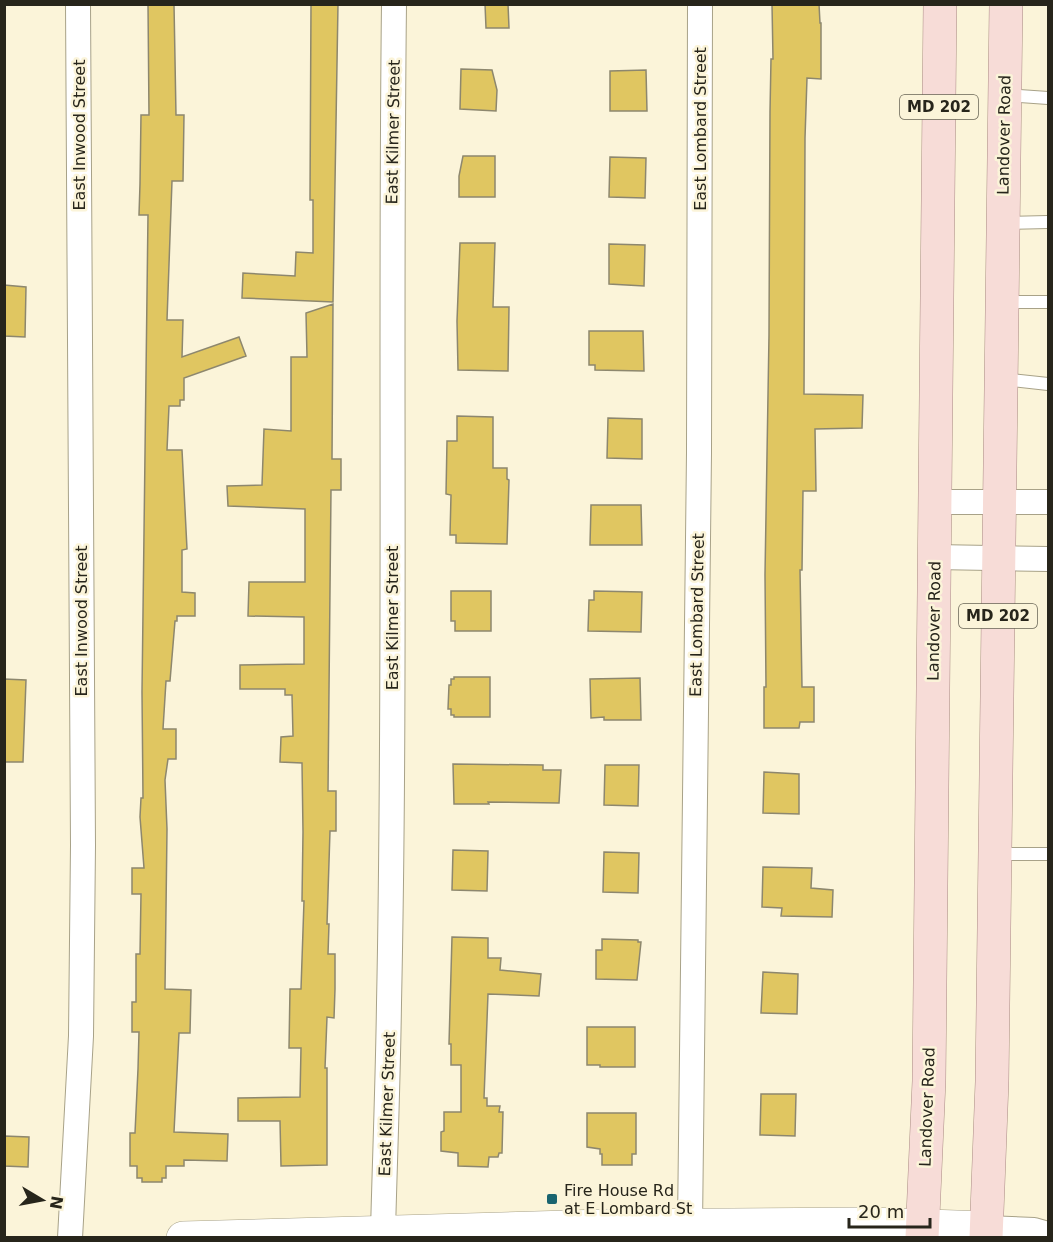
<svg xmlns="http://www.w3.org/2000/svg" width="1053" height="1242" viewBox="0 0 1053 1242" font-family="'DejaVu Sans',sans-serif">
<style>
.building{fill:#e0c661;stroke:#8d876e;stroke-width:1.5}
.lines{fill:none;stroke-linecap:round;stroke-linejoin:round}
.lane-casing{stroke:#a8a288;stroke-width:14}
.street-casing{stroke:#a8a288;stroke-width:26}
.secondary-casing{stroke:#a8a288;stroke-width:34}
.primary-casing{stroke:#aa8c84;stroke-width:34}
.lane{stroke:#fff;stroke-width:12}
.street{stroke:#fff;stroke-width:24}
.secondary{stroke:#fff;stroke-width:33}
.primary{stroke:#f7dcd7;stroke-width:33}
.poi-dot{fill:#19646f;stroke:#fbf4d9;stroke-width:2}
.labels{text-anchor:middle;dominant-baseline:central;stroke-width:5;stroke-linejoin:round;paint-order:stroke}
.shield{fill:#fbf4d9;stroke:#676354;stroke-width:1.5}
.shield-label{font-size:15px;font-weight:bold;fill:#27251b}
.street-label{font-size:16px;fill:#27251b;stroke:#fbf4d9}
.poi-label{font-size:16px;fill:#27251b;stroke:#fbf4d9;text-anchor:start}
</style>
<rect width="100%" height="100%" fill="#fbf4d9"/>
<!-- building -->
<path class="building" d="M148,4h26l2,111h8l-1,66h-11l-5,139h16l-1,37 57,-20 7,19 -62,22v22h-4v6h-11l-2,44h15l5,99 -5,1v42l13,1v23h-18v5h-2l-5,60h-4l-3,48h13v30h-8l-3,21 2,49 -2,160 26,1 -1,43h-11l-5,99 54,2 -1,27 -43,-1v6h-18v12h-4v4h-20v-4h-5v-12h-7v-33h5l3,-64 1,-37h-7v-30h4v-48h4l1,-60h-9v-26h12l-4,-51 1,-19h2l-1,-106 6,-477h-9l1,-31 1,-69h8z
M311,4h27l-5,298 -91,-4 1,-25 52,3 1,-24 17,1v-53h-3z
M485,4h23l1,24h-23z
M772,4h47l1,19h1v56l-14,-1 -2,60 -1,256 59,1 -1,33 -47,1 1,62h-13l-1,79h-2l2,117h12v35h-14l-1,6h-35v-41h2l-1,-112 4,-240 1,-223 1,-53h2z
M461,69l31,1 5,20 -1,21 -36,-2z
M646,70l1,41h-37v-40z
M463,156h32v41h-36v-21z
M610,157l36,1 -1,40 -36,-1z
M460,243h35l-2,64h16l-1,64 -50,-1 -1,-49z
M609,244l36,1 -1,41 -35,-2z
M4,285l22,2 -1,50 -21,-1z
M333,304l-1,155h9v31h-10l-3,301h8v40h-6l-3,93h2l-1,30h7v35l-1,29 -7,-1 -2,51h2v97l-46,1 -1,-45h-42v-23l62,-1 1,-49h-12l1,-59h11l3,-88h-2l1,-69 -1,-69 -22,-1 1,-25 12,-1 -1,-41h-7v-6h-45v-24l64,-1v-47l-56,-1 1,-34h56v-73l-77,-3 -1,-20 35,-1 2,-56 27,2v-74h16l-1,-44z
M589,331h54l1,40 -49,-1v-5h-6z
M457,416l36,1v51h14v11l2,1 -2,64 -51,-1v-8h-6l1,-40 -5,-1 1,-53h10z
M608,418l34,1v40l-35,-1z
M591,505h50l1,40h-52z
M451,591h40v40h-36v-10h-4z
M594,591l48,1 -1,40 -53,-1 1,-31h5z
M454,677h36v40h-36v-2h-3v-6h-3l1,-24h2v-6h3z
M640,678l1,42h-37v-3l-13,1 -1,-39z
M4,679l22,1 -3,82h-19z
M453,764l90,1v5h18l-2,33 -71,-1 1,2h-35z
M605,765h34l-1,41 -34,-1z
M764,772l35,2v40l-36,-1z
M453,850l35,1 -1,40 -35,-1z
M604,852l35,1 -1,40 -35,-1z
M763,867l49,1 -1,20 22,2 -1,27 -51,-1 1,-8 -20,-1z
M452,937l36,1v20h13l-1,12 41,4 -2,22 -51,-2 -4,104h3v8h13l-1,6h4l-1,41h-3l-1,4h-9l-1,10 -30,-1v-13l-17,-2v-19l3,-1v-19h17v-47h-10v-21h-2z
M602,939l36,1v2h3l-4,38 -41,-1v-29h6z
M763,972l35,2 -1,40 -36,-1z
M587,1027h48v40h-35v-2h-13z
M761,1094h35l-1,42 -35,-1z
M587,1113h49v41h-4v11h-30v-11h-2v-5l-13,-2z
M4,1136l25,1 -1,30 -24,-1z"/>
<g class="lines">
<!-- lane casing -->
<g class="lane-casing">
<path id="lane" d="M1006,95l42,3
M1005,223l43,-1
M1003,302h45
M1002,379l46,5
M996,854h52"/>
</g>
<!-- street casing -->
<g class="street-casing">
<path id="street" d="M935,502h113
M935,557l113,2
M690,1226l9,-773 1,-449
M986,1228l48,2 14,4
M383,1231c2,-76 5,-152 6,-228 7,-333 1,-666 5,-999
M70,1238l11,-202 2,-191 -5,-841"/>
</g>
<!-- secondary casing -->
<g class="secondary-casing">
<path id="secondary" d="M183,1238l420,-12 266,-2 117,4"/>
</g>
<!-- primary casing -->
<g class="primary-casing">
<path id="primary" d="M922,1238l7,-157 11,-1077
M986,1238l6,-156 14,-1078"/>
</g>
<!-- lane -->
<use href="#lane" class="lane"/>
<!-- street -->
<use href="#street" class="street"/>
<!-- secondary -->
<use href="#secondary" class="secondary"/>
<!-- primary -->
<use href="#primary" class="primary"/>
</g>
<!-- markers -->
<rect class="poi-dot" x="546" y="1193" width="12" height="12" rx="3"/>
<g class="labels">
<!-- shield labels -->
<g class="shield">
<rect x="900" y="95" width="78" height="24" rx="4.5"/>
<rect x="959" y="604" width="78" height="24" rx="4.5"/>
</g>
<g class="shield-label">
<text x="939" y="107">MD 202</text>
<text x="998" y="616">MD 202</text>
</g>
<!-- street labels -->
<g class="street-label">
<text transform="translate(700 129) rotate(-90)">East Lombard Street</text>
<text transform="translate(393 132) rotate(-89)">East Kilmer Street</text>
<text transform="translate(79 135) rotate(-90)">East Inwood Street</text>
<text transform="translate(1004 135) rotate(-89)">Landover Road</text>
<text transform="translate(697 615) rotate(-89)">East Lombard Street</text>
<text transform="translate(392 618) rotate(-90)">East Kilmer Street</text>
<text transform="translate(81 621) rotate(-90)">East Inwood Street</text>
<text transform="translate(934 621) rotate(-89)">Landover Road</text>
<text transform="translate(387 1104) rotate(-88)">East Kilmer Street</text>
<text transform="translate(927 1107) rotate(-88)">Landover Road</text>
</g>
<!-- poi labels -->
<g class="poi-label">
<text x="564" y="1190">Fire House Rd<tspan x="564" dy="18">at E Lombard St</tspan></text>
</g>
</g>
<!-- border -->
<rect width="1053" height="1242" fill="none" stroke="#27251b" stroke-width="12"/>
<!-- north arrow -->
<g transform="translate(42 1200) rotate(100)" stroke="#fbf4d9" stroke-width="4.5" paint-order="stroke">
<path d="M0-4.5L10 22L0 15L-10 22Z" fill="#27251b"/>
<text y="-9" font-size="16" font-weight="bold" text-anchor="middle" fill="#27251b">N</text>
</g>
<!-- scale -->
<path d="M849 1218v9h81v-9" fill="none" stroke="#27251b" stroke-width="3"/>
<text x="858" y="1218" font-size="18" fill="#27251b" stroke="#fbf4d9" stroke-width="4.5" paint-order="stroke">20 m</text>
</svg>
